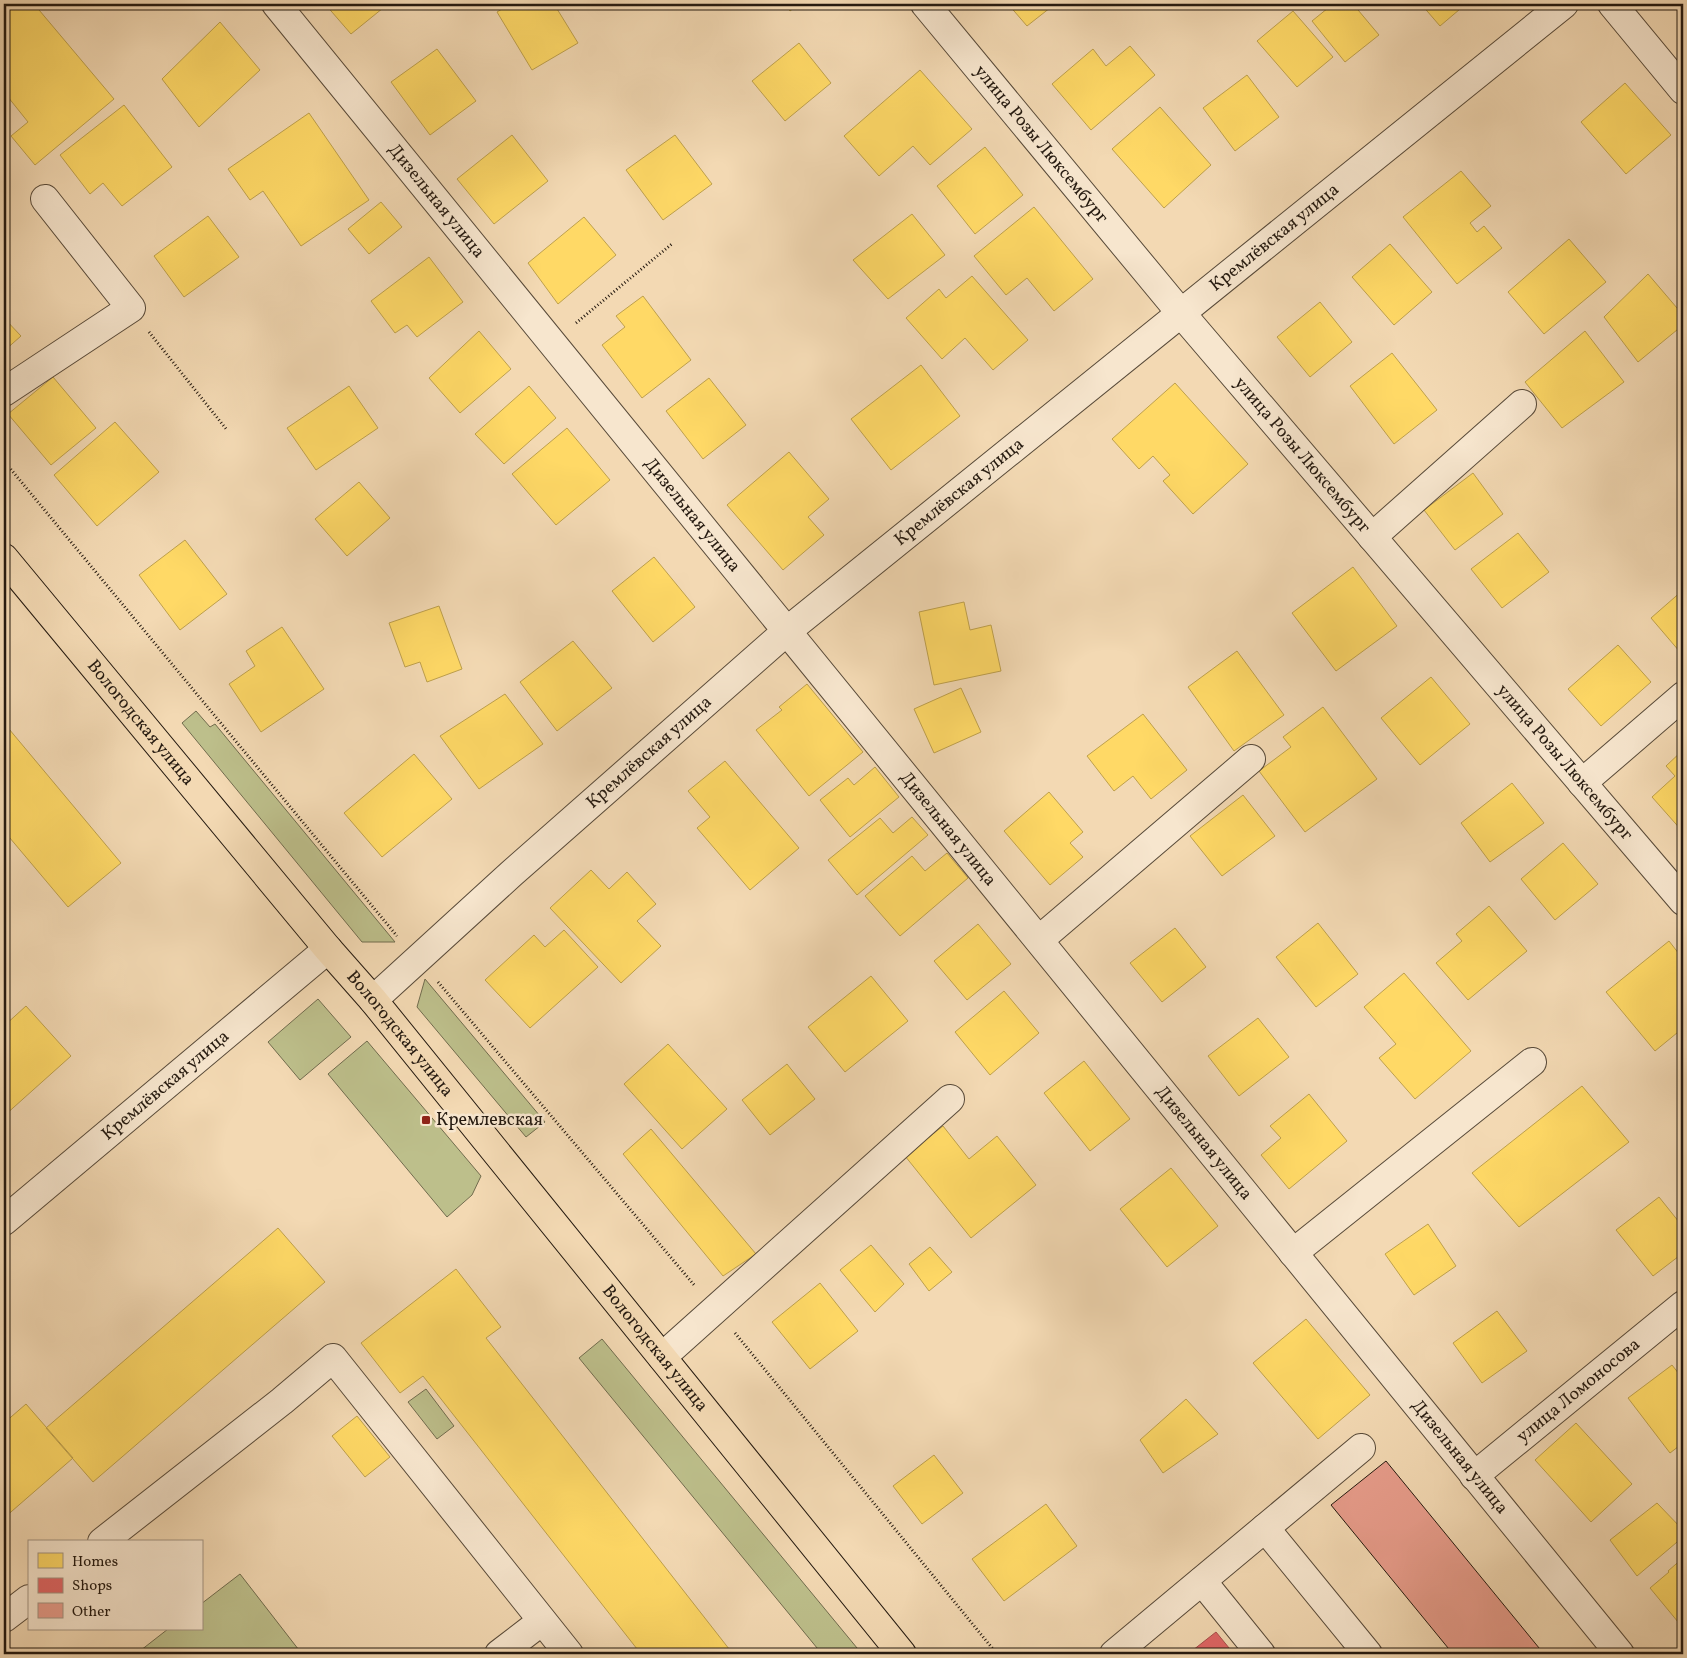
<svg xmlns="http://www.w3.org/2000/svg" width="1687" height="1658" viewBox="0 0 1687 1658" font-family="Vollkorn,serif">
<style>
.green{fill:#bdbf8b;stroke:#716c4e}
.homes{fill:#ffd966;stroke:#bea04c}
.shops{fill:#e06666;stroke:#a84f4c}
.building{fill:#e89d8c;stroke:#251a10}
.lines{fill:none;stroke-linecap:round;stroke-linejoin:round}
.minor-casing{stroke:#584a39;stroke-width:30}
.major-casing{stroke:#251a10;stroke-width:30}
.path{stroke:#251a10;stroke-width:3;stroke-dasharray:1 2.5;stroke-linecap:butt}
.minor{stroke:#f7e6ce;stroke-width:28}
.major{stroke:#f3d9b3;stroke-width:28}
.poi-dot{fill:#8f2418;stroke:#f7e6ce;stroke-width:2}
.labels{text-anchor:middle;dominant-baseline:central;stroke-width:5;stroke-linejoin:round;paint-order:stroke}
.street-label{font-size:18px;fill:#251a10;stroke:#f7e6ce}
.poi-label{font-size:18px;fill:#251a10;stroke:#f7e6ce;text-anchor:start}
</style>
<rect width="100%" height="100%" fill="#f3d9b3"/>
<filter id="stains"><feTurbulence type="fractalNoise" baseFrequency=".004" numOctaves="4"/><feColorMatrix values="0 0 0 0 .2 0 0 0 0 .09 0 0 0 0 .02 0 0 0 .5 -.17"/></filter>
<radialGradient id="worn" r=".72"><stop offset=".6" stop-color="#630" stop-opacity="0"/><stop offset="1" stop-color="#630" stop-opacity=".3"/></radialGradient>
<!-- green -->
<path class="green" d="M196,711l14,16 5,-3 180,218h-33l-180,-219z
M425,979l120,143 -19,15 -109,-130z
M318,999l33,38 -51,43 -32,-38z
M367,1041l114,135 -9,19 -25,22 -119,-143z
M602,1339l260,315h-40l-243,-296z
M426,1389l28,37 -17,13 -29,-37z
M240,1574l62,80h-166l32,-25h33v-25z"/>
<!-- homes -->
<path class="homes" d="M15,4h19l80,95 -79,66 -24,-29 17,-14 -24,-30v-79z
M325,4h63l-37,30z
M510,4h44l24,39 -46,27 -35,-58z
M785,4h14l-9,7z
M1008,4h47l-28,22z
M1333,4h20l26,31 -34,27 -33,-41z
M1421,4h45l-26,22z
M1293,11l40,46 -36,30 -40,-46z
M220,22l40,48 -61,57 -37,-48z
M799,43l32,40 -46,38 -33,-40z
M1130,46l25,29 -64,55 -39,-46 41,-35 13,17z
M437,49l39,52 -46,34 -39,-53z
M920,70l52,59 -42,36 -17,-19 -34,30 -35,-40z
M1247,75l32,42 -44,34 -32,-43z
M1625,83l46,52 -45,39 -45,-52z
M124,105l48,62 -50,39 -19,-23 -13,11 -30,-39z
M1160,107l51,58 -47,43 -52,-59z
M309,113l60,87 -68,46 -38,-55 -13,9 -22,-31z
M512,135l36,46 -54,43 -37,-45z
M675,135l37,49 -49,36 -37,-50z
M985,147l38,48 -48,39 -38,-48z
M1461,171l30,35 -21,17 7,9 7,-6 18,22 -45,36 -54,-67z
M381,202l21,25 -33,27 -21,-25z
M1034,207l59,72 -39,32 -27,-33 -21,17 -32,-39z
M912,214l33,41 -57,44 -35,-39z
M208,216l31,41 -55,40 -30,-41z
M584,217l32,38 -58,49 -30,-41z
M1683,233v12l-5,-7z
M1569,239l37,43 -62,52 -36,-42z
M1390,244l42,48 -38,33 -42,-48z
M429,257l34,45 -46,35 -10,-12 -12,8 -24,-32z
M1648,274l35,41v10l-45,37 -34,-45z
M972,276l56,64 -35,30 -28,-32 -23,21 -36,-41 33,-29 7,9z
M643,296l48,64 -49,38 -40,-53 23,-18 -9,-11z
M1320,302l32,40 -42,35 -33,-40z
M4,318l17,18 -17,15z
M479,331l32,38 -51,44 -31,-35z
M1585,331l39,51 -62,46 -37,-46z
M1392,353l45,57 -43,34 -44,-58z
M921,365l39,51 -69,54 -40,-51z
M53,377l43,51 -45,37 -43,-51z
M709,378l37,47 -43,34 -37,-48z
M1175,383l73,81 -55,50 -30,-33 7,-6 -17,-19 -14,13 -27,-30z
M349,386l29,42 -62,42 -29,-42z
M529,386l27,32 -52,46 -29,-30z
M115,422l44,50 -62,54 -43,-51z
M567,428l43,52 -54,45 -44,-51z
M789,452l40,47 -21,18 16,18 -41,35 -56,-65z
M1473,473l30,41 -48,36 -31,-40z
M359,482l31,36 -43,38 -32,-37z
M1518,533l31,39 -47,36 -31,-39z
M185,540l42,54 -47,36 -41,-55z
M654,557l41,50 -42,35 -41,-51z
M1353,567l44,59 -61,45 -44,-58z
M1683,590v60l-3,2 -29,-34z
M964,602l6,28 21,-5 10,46 -67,14 -15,-73z
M439,606l23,63 -35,13 -7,-20 -15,5 -16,-44z
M282,627l42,62 -63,43 -32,-48 26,-18 -9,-15z
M573,641l39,47 -55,43 -37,-49z
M1618,645l33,37 -50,44 -33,-37z
M1237,651l47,64 -50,36 -46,-64z
M1431,677l39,47 -50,41 -39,-47z
M807,684l56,68 -54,44 -53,-66 26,-20 -3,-3z
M961,688l20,44 -47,21 -20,-44z
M505,694l38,50 -64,45 -39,-53z
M1323,707l54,72 -72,53 -46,-61 32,-24 -8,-10z
M1143,714l44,56 -36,29 -18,-23 -19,15 -27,-35z
M4,723l117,140 -53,44 -64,-76z
M1683,750v82l-31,-35 23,-21 -9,-10z
M414,754l38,45 -70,58 -38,-44z
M725,761l74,87 -49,42 -53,-62 13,-11 -22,-26z
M875,767l24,30 -49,40 -30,-37 28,-22 6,7z
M1512,783l32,40 -54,39 -29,-39z
M1049,792l34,40 -13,11 13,14 -33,28 -46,-54z
M1243,795l32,41 -53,40 -32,-40z
M912,817l16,18 -71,60 -29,-35 52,-42 13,15z
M1563,843l35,41 -43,36 -34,-41z
M947,853l21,25 -68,58 -35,-40 47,-40 13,15z
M591,870l18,19 18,-17 29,32 -19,17 24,25 -40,37 -71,-75z
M1489,906l38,45 -59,49 -32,-37 26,-22 -6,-7z
M1318,923l40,51 -42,33 -40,-50z
M978,924l33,40 -44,36 -33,-39z
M1175,928l31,39 -44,35 -32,-39z
M564,930l34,37 -68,61 -45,-48 49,-45 11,12z
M1669,941l14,18v69l-28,23 -49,-59z
M1404,973l67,78 -56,48 -36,-41 17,-14 -32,-37z
M871,976l37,45 -63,51 -37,-45z
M1004,991l35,42 -49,42 -35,-43z
M26,1006l45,50 -67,60v-90z
M1258,1018l31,39 -50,39 -31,-40z
M668,1044l59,65 -45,40 -58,-65z
M1084,1061l46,58 -40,32 -46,-58z
M787,1064l28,35 -45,36 -28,-35z
M1582,1086l47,56 -110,85 -47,-54z
M1309,1094l38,47 -58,48 -28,-34 20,-17 -11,-12z
M943,1126l26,33 28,-23 39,49 -65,53 -66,-82z
M651,1129l105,125 -33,22 -100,-122z
M1171,1168l47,58 -51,41 -47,-58z
M1659,1197l24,30v26l-30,23 -37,-46z
M1428,1224l28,42 -42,29 -29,-41z
M278,1228l47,54 -232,200 -47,-54z
M871,1245l33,39 -29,28 -35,-42z
M930,1247l22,25 -23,19 -20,-27z
M456,1269l45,58 -15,11 247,316h-92l-218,-278 -23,17 -39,-50z
M820,1283l38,48 -48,38 -38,-47z
M1497,1311l30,40 -45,32 -29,-40z
M1306,1319l64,76 -52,44 -65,-76z
M1672,1365l11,14v64l-13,10 -42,-55z
M1186,1399l32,35 -55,39 -23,-33z
M26,1404l47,54 -69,60v-95z
M357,1416l33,41 -25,20 -33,-41z
M1576,1423l56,61 -41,38 -56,-62z
M934,1455l29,38 -41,31 -29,-38z
M1657,1503l26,27v7l-46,39 -27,-36z
M1046,1504l31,42 -73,55 -32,-42z
M1683,1558v70l-33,-40 19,-16 -1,-1z"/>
<!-- shops -->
<path class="shops" d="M1216,1632l18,22h-46z"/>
<!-- building -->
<path class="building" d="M1386,1461l158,193h-91l-122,-149z"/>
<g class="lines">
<!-- minor casing -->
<g class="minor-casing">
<g id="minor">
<path id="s1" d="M276,4l1344,1650"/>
<path id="s2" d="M925,4l255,308 503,589"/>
<path d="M1612,4l71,86"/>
<path d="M4,392l127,-84 -86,-109"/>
<path d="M1372,537l150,-133"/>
<path d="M1582,783l101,-87"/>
<path d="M1039,940l212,-181"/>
<path id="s3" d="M373,1000l138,-126 276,-243 777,-627"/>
<path id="s4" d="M4,1221l324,-272"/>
<path d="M1293,1253l239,-191"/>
<path d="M662,1357l288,-258"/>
<path id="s5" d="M1474,1476l209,-171"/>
<path d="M1265,1528l103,126"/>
<path d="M102,1542l180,-141 51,-43 236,296"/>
<path d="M1202,1581l59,73"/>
<path d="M4,1618l25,-19"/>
<path d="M499,1654l43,-33"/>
<path d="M1114,1654l247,-206"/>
</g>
</g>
<!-- major casing -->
<g class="major-casing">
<g id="major">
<path id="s6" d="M4,558l324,391 45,51 529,654"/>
</g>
</g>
<!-- path -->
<path class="path" d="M576,323l97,-80
M149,332l78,98
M4,461l393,475
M438,982l257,304
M735,1333l262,321"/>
<!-- minor -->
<use href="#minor" class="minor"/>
<!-- major -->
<use href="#major" class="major"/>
</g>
<!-- markers -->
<rect class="poi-dot" x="421" y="1115" width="10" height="10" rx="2.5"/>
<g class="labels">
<!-- street labels -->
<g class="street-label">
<text stroke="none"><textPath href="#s2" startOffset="182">улица Розы Люксембург</textPath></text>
<text stroke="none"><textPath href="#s1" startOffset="254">Дизельная улица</textPath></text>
<text stroke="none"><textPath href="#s3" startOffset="1181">Кремлёвская улица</textPath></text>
<text stroke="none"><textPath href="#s2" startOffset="588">улица Розы Люксембург</textPath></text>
<text stroke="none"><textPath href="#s3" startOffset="776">Кремлёвская улица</textPath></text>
<text stroke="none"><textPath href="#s1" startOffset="659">Дизельная улица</textPath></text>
<text stroke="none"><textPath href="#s6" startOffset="214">Вологодская улица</textPath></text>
<text stroke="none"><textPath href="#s3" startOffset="371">Кремлёвская улица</textPath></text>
<text stroke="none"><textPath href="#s2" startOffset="992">улица Розы Люксембург</textPath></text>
<text stroke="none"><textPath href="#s1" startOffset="1064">Дизельная улица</textPath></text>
<text stroke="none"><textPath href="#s6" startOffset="619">Вологодская улица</textPath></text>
<text stroke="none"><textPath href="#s4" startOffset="211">Кремлёвская улица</textPath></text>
<text stroke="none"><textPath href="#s1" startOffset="1469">Дизельная улица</textPath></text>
<text stroke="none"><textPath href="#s6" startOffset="1024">Вологодская улица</textPath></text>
<text stroke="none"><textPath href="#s5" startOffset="135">улица Ломоносова</textPath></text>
<text stroke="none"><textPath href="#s1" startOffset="1874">Дизельная улица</textPath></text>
</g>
<!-- poi labels -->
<g class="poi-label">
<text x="436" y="1120">Кремлевская</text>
</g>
</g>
<!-- margin -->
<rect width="1687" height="1658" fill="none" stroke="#f3d9b3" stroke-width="20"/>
<rect x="5" y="5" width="1677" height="1648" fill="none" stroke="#251a10" stroke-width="2.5"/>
<rect x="10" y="10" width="1667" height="1638" fill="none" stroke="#251a10"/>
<!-- legend -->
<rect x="28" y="1540" width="175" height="90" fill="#f7e6ce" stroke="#a39482"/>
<rect x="38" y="1553" width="25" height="15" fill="#ffd966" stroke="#a39482"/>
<text x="72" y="1566" font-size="15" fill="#251a10">Homes</text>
<rect x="38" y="1578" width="25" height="15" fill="#e06666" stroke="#a39482"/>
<text x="72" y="1590" font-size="15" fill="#251a10">Shops</text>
<rect x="38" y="1603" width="25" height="15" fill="#e89d8c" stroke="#a39482"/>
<text x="72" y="1616" font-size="15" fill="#251a10">Other</text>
<rect width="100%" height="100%" filter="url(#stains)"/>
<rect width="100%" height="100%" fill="url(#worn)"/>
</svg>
